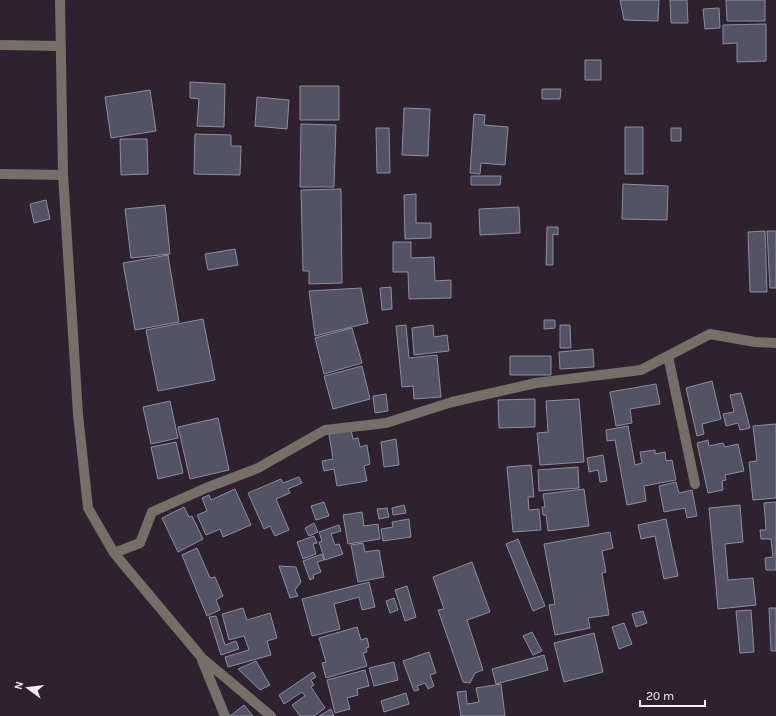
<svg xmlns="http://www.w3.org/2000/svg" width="776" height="716" viewBox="0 0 776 716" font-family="Karla,sans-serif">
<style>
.building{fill:#535363;stroke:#8d8d9f}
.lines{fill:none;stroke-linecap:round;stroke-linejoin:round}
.minor{stroke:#746f68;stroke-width:10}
</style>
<rect width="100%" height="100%" fill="#2d222e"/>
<!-- building -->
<path class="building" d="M620,0h39l-1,21 -34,-1z
M670,0h17l1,23h-17z
M726,0h39v21h-38z
M719,8l1,20 -15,1 -2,-20z
M766,24v37l-29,1v-19l-14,1v-19z
M585,60h16v20h-16z
M190,82l35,2 -1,43 -27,-1 2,-27 -9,-1z
M300,86h39v34h-39z
M542,89h19l-1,10h-18z
M150,90l6,41 -45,7 -6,-41z
M257,97l32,3 -2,29 -32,-3z
M404,108l26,1 -2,47 -26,-1z
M474,114l11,1 -1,10 24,2 -3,38 -24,-2 -1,11 -10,-1z
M301,124l35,1 -2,62h-34z
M625,127h18v47h-18z
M376,128h13l1,45h-13z
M671,128h10v13h-10z
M195,134l36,1v11h10l-1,29 -46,-1z
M120,139h27l1,35 -27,1z
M471,176h30l-1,9h-29z
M623,184l45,2 -1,34 -45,-1z
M341,189l1,94 -33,1v-13h-6l-2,-81z
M416,194v29h15v15l-26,1 -1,-44z
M46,200l4,19 -16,4 -4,-19z
M165,205l5,49 -39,4 -6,-49z
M519,207l1,26 -40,2 -1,-26z
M547,227h11v8l-5,-1v31h-7z
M765,231l2,61h-17l-2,-60z
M767,231h9v57h-6z
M393,242h18v16l23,-1 1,24 16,-1v18l-42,1 -1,-27h-15z
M235,249l3,16 -30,5 -3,-16z
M168,255l11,67 -44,8 -12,-67z
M391,287l1,22 -10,1 -2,-22z
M361,288l7,35 -53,13 -6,-45z
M203,319l12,61 -57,11 -12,-61z
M544,320h11v8l-11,1z
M406,325l3,33 28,-3 4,42 -27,2 -1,-13 -11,1 -6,-61z
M433,325l1,12 13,-2 2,16 -35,4 -2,-27z
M560,325h10l1,23h-11z
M352,328l10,35 -38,11 -9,-36z
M593,349l1,18 -34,2 -1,-17z
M510,356h41v19h-41z
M362,366l8,33 -37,10 -9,-33z
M712,381l9,38 -19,5 2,10 -7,2 -11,-48z
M656,384l4,20 -30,5 2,14 -16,3 -6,-34z
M741,393l9,35 -10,2 -2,-7 -12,3 -3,-12 11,-2 -4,-17z
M386,394l2,17 -13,2 -2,-17z
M535,399v28l-36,1 -1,-28z
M579,399l5,63 -44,3 -3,-32 11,-1 -2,-31z
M170,401l8,37 -27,6 -8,-37z
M218,418l11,52 -39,9 -12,-52z
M776,424v74l-23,2 -4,-38 8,-1 -4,-35z
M628,426l7,39 7,-2 -2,-11 15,-2v4l10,-2 1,9 6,-1 4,20 -32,6 2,15 -19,4 -12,-65 -8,1 -1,-11z
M351,430l2,9 5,-1 2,9 7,-2 3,19 -6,2 3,15 -30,5 -3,-17 -10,2 -2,-10 11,-2 -4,-25z
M396,439l3,26 -15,2 -3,-25z
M708,440l1,6 14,-3 2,4 13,-3 6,27 -19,4 1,5 -4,1 1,9 -15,3 -11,-50z
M176,442l7,31 -25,6 -7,-32z
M603,455l4,26 -7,1 -2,-12 -9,2 -2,-14z
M531,465l3,32h-6l1,13 10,-1 2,21 -28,2 -6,-65z
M578,467l1,21 -40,3 -1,-21z
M299,477l3,6 -14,6 2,4 -14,6 13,31 -14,6 -5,-10 -6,3 -16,-36 33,-14 2,4z
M676,482l3,11 13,-3 5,26 -10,2 -2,-10 -21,4 -5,-26z
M235,489l16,36 -28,12 -3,-8 -14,6 -9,-20 10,-4 -5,-13 7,-3 2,5z
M584,489l5,37 -41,5 -2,-16h-3l-1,-8h3l-2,-13z
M324,502l5,14 -13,4 -5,-14z
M776,502v68h-10l-1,-12 8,-1 -2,-18h-10l-1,-9h6l-2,-27z
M404,505l2,8 -13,2 -1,-7z
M740,505l3,37 -18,2 3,36 25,-2 3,27 -38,4 -9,-101z
M184,507l5,10 3,-1 11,23 -25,13 -16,-34z
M387,508l2,9 -10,2 -2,-10z
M362,512l2,14 14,-2 2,15 -32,5 -5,-29z
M409,519l2,18 -28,4 -2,-12 12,-2 -1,-5z
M666,519l12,57 -14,3 -9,-43 -14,3 -3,-14z
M314,523l4,9 -9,4 -4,-8z
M339,525l2,6 -10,3 4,11 4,-1 4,10 -18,6 -6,-18 3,-1 -3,-9z
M610,532l3,16 -11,3 4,21 -4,1 7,42 -21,3 2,10 -35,7 -6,-30 6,-1 -11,-60z
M314,536l3,7 -4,1 3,10 -13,5 -6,-17z
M518,539l27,67 -12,5 -27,-67z
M363,543l2,9 14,-2 5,27 -26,5 -7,-37z
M197,548l13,30 5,-1 8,19 -7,4 4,10 -13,6 -25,-61z
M322,554l2,6 -7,2 4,10 -8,3 1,3 -4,2 -7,-19z
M472,562l18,50 -23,8 16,50 -8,3 -5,10 -7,-1 -25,-72 6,-1 -11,-32z
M279,566l17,1 5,15 -6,8 3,6 -8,2z
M369,582l6,25 -13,3 -3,-13 -25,7 6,25 -28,7 -10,-37z
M407,586l9,31 -11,4 -10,-31z
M394,598l4,12 -8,3 -4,-12z
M243,608l4,12 23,-7 7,25 -10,3 4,14 -43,12 -3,-10 24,-7 -5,-14 -15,4 -7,-26z
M769,608h7v43h-5z
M751,610l3,42 -14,1 -4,-42z
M643,611l4,12 -11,4 -4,-13z
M216,616l9,29 11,-4 3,8 -18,6 -12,-38z
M624,623l8,21 -13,5 -7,-22z
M357,627l4,13 6,-2 2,9 -3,1 1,4 -4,1 4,13 -41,12 -4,-15 4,-1 -7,-24z
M532,632l10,19 -9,4 -10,-19z
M594,633l9,39 -39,10 -10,-39z
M429,652l7,21 -6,2 4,11 -6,3 -3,-6 -8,3 2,4 -5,1 -11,-30z
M544,655l4,15 -52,14 -4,-15z
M256,661l14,24 -10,5 -22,-21z
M394,662l4,18 -24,6 -5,-18z
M365,670l4,16 -12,3 1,6 -11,3 3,11 -15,4 -8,-33z
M313,672l3,5 -5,3 3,5 -3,2 14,21 -11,8h-14l-8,-11 13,-9 -3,-4 -18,12 -5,-9z
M501,684l4,32h-44l-4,-24 9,-1 1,13 12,-2 -3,-14z
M406,693l3,11 -25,8 -3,-11z
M244,705l9,11h-23z
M331,709l3,7h-15z"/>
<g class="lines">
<!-- minor -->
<path class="minor" d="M60,0l3,175 15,239 10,94 26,45 88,105 69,58
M0,45l61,1
M0,174l63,1
M668,356l27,128
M114,553l26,-10 12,-31 54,-24 52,-20 67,-38 61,-7 66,-21 84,-19 105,-13 69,-36 45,8 21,1
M202,660l23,56"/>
</g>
<!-- north arrow -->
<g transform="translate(28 688) rotate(285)" stroke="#2d222e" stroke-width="3" paint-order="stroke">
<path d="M0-3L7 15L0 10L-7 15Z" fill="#f5edf6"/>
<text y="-6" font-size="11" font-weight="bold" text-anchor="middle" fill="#f5edf6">N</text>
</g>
<!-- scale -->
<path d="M640 700v6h65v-6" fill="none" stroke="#f5edf6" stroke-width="2"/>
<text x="646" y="700" font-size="12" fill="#f5edf6" stroke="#2d222e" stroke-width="3" paint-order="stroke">20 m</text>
</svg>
